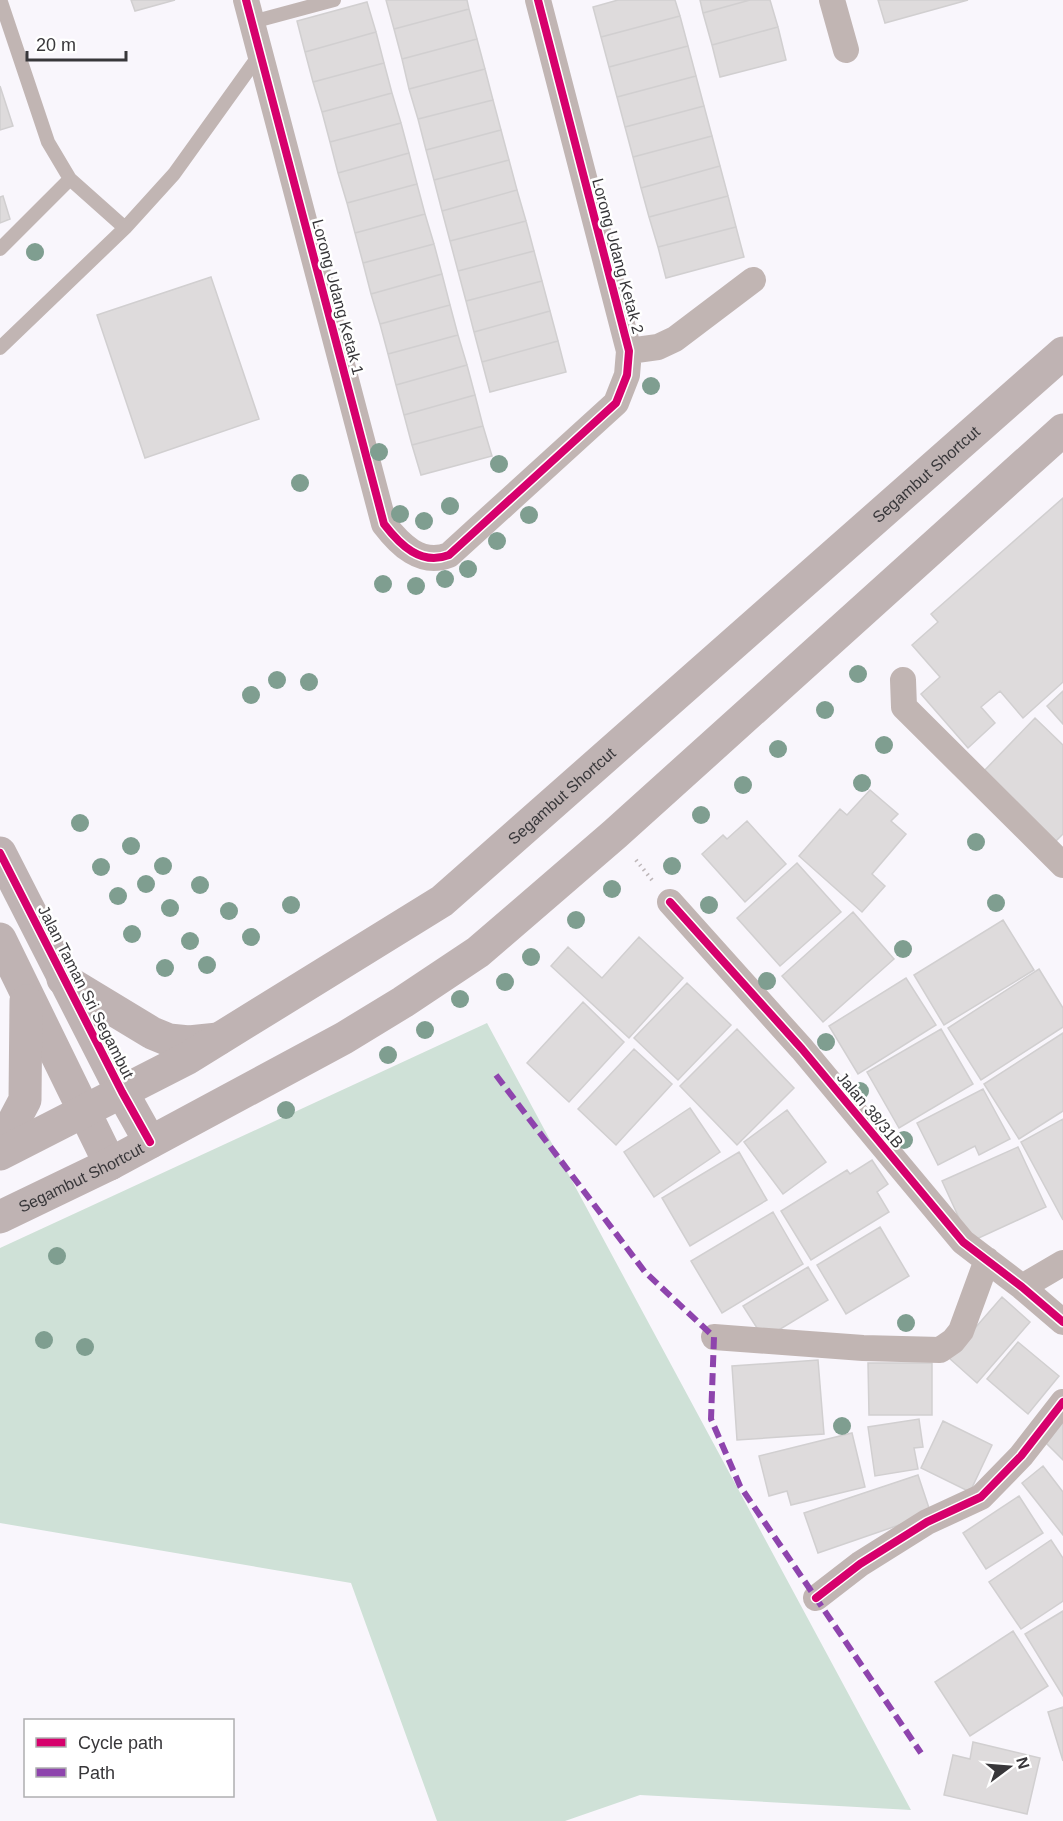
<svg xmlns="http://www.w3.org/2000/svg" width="1063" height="1821" viewBox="0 0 1063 1821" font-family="Arial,sans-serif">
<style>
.forest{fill:#cfe1d7}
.building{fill:#dedbdc;stroke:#d1cfd0;stroke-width:1.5}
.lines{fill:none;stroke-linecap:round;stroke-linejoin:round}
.path{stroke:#beb7b9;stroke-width:4;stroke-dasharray:1.5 4.5;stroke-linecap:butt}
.lane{stroke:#c1b5b3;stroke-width:14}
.street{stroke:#c1b5b3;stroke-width:26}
.secondary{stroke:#bfb3b3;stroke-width:33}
.quiet{stroke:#8e44ad;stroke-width:6;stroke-dasharray:12 6;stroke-linecap:butt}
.cycleway-casing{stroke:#fff;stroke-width:11}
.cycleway{stroke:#d6006c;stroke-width:8}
.tree{fill:#7f9e90}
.labels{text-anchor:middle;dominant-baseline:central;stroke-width:5;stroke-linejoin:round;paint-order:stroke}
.street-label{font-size:16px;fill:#38373a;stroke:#fff}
</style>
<rect width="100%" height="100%" fill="#f9f6fc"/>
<!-- forest -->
<path class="forest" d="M487,1023l424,787 -271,-15 -75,26h-128l-86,-238 -351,-60v-275z"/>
<!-- building -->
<path class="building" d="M131,0h44l-40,11z
M386,0h81l2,9 -75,20z
M618,0h57l5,16 -79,21 -8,-30z
M700,0h50l-47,13z
M750,0h20l8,27 -66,18 -9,-32z
M878,0h90l-83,23z
M367,2l9,30 -71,20 -8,-31z
M469,9l8,30 -75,20 -8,-30z
M680,16l8,30 -79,21 -8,-30z
M778,27l8,33 -66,17 -8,-32z
M376,32l8,31 -71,19 -8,-30z
M477,39l8,30 -76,20 -7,-30z
M688,46l8,30 -79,21 -8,-30z
M384,63l8,30 -70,19 -9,-30z
M485,69l8,31 -75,19 -9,-30z
M696,76l8,30 -79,21 -8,-30z
M0,86l13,40 -13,4z
M392,93l9,30 -71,19 -8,-30z
M493,100l8,30 -75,20 -8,-31z
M704,106l8,30 -79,21 -8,-30z
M401,123l8,30 -71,20 -8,-31z
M501,130l8,30 -75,20 -8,-30z
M712,136l8,30 -79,22 -8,-31z
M409,153l8,31 -70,19 -9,-30z
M509,160l8,30 -75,21 -8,-31z
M720,166l8,30 -79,21 -8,-29z
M417,184l8,30 -70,19 -8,-30z
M517,190l9,31 -76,20 -8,-30z
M3,196l7,23 -10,4v-26z
M728,196l8,31 -78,20 -9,-30z
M425,214l9,30 -71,19 -8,-30z
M526,221l8,30 -76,20 -8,-30z
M736,227l8,30 -78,21 -8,-31z
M434,244l8,30 -71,20 -8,-31z
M534,251l8,30 -76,20 -8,-30z
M442,274l8,31 -70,19 -9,-30z
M211,277l48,142 -114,39 -48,-143z
M542,281l8,30 -76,21 -8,-31z
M450,305l8,30 -70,19 -8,-30z
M550,311l8,30 -76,21 -8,-30z
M458,335l9,30 -71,20 -8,-31z
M558,341l8,31 -76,20 -8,-30z
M467,365l8,30 -71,20 -8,-30z
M475,395l8,31 -71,19 -8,-30z
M483,426l9,30 -71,19 -9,-30z
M1063,498v184l-40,36 -23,-27 -19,16 14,16 -27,25 -47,-54 19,-17 -28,-32 26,-23 -7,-8z
M1063,691v33l-16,-18z
M1035,718l28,27v89l-8,8 -73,-69z
M870,790l28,24 -7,7 15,13 -34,40 13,12 -23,26 -63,-56 41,-47 7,6z
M747,821l39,43 -41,38 -43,-48 21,-19 4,4z
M797,863l44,49 -61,54 -43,-48z
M853,912l41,47 -71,63 -41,-46z
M1003,920l31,50 -90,55 -30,-50z
M639,937l44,41 -54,60 -78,-72 17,-19 34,31z
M1039,969l24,39v19l-82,53 -33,-52z
M906,978l30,47 -78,49 -29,-48z
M687,983l44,42 -53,55 -44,-42z
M583,1002l41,40 -55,60 -42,-39z
M737,1029l57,59 -57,57 -57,-59z
M941,1029l32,55 -74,44 -32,-56z
M1063,1033v78l-44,28 -35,-55z
M634,1049l38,35 -56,61 -38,-36z
M983,1089l27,50 -31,16 -4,-9 -37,19 -21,-42z
M690,1108l30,44 -66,45 -30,-45z
M787,1110l39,52 -43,32 -39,-52z
M1063,1119v101l-42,-78z
M1018,1147l28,60 -76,35 -28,-61z
M739,1152l28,48 -77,46 -28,-48z
M872,1160l16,24 -11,8 12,20 -78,48 -30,-49 66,-41 3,4z
M773,1212l30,52 -81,49 -31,-52z
M880,1227l29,49 -63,38 -29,-49z
M808,1267l20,33 -64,39 -21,-33z
M1002,1297l28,25 -53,61 -28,-25z
M1018,1342l41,34 -31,38 -41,-35z
M818,1360l6,74 -87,6 -5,-74z
M868,1363h64v52h-63z
M919,1419l4,28 -9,1 4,21 -43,7 -7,-49z
M1063,1420v40l-20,-20z
M943,1421l49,24 -22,47 -49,-24z
M852,1433l13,54 -74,18 -4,-14 -18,5 -10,-40z
M1043,1466l20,26v43l-41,-52z
M918,1475l13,39 -113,39 -14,-40z
M1019,1496l24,37 -57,36 -23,-36z
M1051,1540l12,18v43l-42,28 -32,-47z
M1063,1611v85l-38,-62z
M1013,1631l35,55 -78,50 -35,-54z
M1063,1707v54l-15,-49z
M973,1742l67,16 -13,56 -83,-19 9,-40 17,4z"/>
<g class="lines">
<!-- path -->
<path class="path" d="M636,860l16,20"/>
<!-- lane -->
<path class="lane" d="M1,2l47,140 22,37 55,49
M252,22l82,-22
M0,249l70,-70
M0,348l125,-120 49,-54 86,-120"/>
<!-- street -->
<path class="street" d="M246,0l138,524c16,21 37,42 65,31l167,-152 11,-28 2,-24 -91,-351
M832,0l14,50
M629,351l29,-4 17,-8 78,-59
M903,680l1,27 159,158
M670,902l132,147 161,193 59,45 41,35
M1022,1287l41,-24
M714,1337l149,11 77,2 13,-9 8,-10 26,-71
M816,1598l44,-34 67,-42 54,-25 40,-41 42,-54"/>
<!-- secondary -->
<g class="secondary">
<path d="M0,853l122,239 28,50"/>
<path d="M0,939l110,225"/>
<path d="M63,979l89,54 17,7 20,2 29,-3"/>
<path d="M0,1138l8,-6 17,-32 1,-99"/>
<path id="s1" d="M0,1154l188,-96 254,-157 621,-548"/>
<path id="s2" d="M0,1217l110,-53 234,-126 59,-36 75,-50 137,-118 448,-404"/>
</g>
<!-- quiet -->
<path class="quiet" d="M496,1075l149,197 69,65 -3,82 29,67 181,267"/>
<!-- cycleway casing -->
<g class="cycleway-casing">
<path id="cycleway" d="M246,0l138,524c16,21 37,42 65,31l167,-152 11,-28 2,-24 -91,-351
M0,853l122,239 28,50
M670,902l132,147 161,193 59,45 41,35
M816,1598l44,-34 67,-42 54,-25 40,-41 42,-54"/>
</g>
<!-- cycleway -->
<use href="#cycleway" class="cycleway"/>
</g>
<!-- trees -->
<g class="tree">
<circle cx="35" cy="252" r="9"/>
<circle cx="651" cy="386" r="9"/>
<circle cx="379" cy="452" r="9"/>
<circle cx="499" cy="464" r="9"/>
<circle cx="300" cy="483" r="9"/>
<circle cx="450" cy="506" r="9"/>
<circle cx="400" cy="514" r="9"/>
<circle cx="529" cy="515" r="9"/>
<circle cx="424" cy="521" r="9"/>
<circle cx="497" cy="541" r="9"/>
<circle cx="468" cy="569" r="9"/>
<circle cx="445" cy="579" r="9"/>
<circle cx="383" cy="584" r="9"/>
<circle cx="416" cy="586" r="9"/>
<circle cx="858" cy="674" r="9"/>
<circle cx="277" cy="680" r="9"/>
<circle cx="309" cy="682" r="9"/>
<circle cx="251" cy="695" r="9"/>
<circle cx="825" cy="710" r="9"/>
<circle cx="884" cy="745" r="9"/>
<circle cx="778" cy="749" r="9"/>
<circle cx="862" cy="783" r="9"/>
<circle cx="743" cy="785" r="9"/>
<circle cx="701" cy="815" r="9"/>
<circle cx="80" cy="823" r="9"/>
<circle cx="976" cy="842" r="9"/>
<circle cx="131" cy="846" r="9"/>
<circle cx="163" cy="866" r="9"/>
<circle cx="672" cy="866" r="9"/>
<circle cx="101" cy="867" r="9"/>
<circle cx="146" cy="884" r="9"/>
<circle cx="200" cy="885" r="9"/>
<circle cx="612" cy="889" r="9"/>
<circle cx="118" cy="896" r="9"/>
<circle cx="996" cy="903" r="9"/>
<circle cx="291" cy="905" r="9"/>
<circle cx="709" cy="905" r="9"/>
<circle cx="170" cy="908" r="9"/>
<circle cx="229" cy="911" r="9"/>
<circle cx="576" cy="920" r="9"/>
<circle cx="132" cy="934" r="9"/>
<circle cx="251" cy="937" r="9"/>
<circle cx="190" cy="941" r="9"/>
<circle cx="903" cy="949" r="9"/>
<circle cx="531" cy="957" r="9"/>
<circle cx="207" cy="965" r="9"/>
<circle cx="165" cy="968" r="9"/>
<circle cx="767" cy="981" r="9"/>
<circle cx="505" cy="982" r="9"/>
<circle cx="460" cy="999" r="9"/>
<circle cx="425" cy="1030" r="9"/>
<circle cx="826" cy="1042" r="9"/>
<circle cx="388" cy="1055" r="9"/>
<circle cx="860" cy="1091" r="9"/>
<circle cx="286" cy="1110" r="9"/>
<circle cx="904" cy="1140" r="9"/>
<circle cx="57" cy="1256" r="9"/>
<circle cx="906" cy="1323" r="9"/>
<circle cx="44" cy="1340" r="9"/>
<circle cx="85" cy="1347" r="9"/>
<circle cx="842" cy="1426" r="9"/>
</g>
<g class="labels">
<!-- street labels -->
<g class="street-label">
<text transform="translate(618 256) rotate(75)">Lorong Udang Ketak 2</text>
<text transform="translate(338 297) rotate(75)">Lorong Udang Ketak 1</text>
<text stroke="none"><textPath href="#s1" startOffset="1155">Segambut Shortcut</textPath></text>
<text stroke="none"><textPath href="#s1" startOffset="669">Segambut Shortcut</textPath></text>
<text transform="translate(86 992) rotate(63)">Jalan Taman Sri Segambut</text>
<text transform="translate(870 1110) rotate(50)">Jalan 38/31B</text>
<text stroke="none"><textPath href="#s2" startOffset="90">Segambut Shortcut</textPath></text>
</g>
</g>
<!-- legend -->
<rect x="24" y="1719" width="210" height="78" fill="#ffffff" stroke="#afafb0" stroke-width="1.5"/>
<rect x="36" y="1738" width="30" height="9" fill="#d6006c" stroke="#afafb0" stroke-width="1.5"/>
<text x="78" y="1749" font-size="18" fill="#38373a">Cycle path</text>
<rect x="36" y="1768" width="30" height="9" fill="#8e44ad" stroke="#afafb0" stroke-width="1.5"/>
<text x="78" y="1779" font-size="18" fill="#38373a">Path</text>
<!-- north arrow -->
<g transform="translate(1009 1767) rotate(74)" stroke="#ffffff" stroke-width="4.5" paint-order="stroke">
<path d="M0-4.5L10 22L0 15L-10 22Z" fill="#38373a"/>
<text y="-9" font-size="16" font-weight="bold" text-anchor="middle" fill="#38373a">N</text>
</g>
<!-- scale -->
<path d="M27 51v9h99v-9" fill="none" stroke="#38373a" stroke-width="3"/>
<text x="36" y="51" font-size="18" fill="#38373a" stroke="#ffffff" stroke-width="4.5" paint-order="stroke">20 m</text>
</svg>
